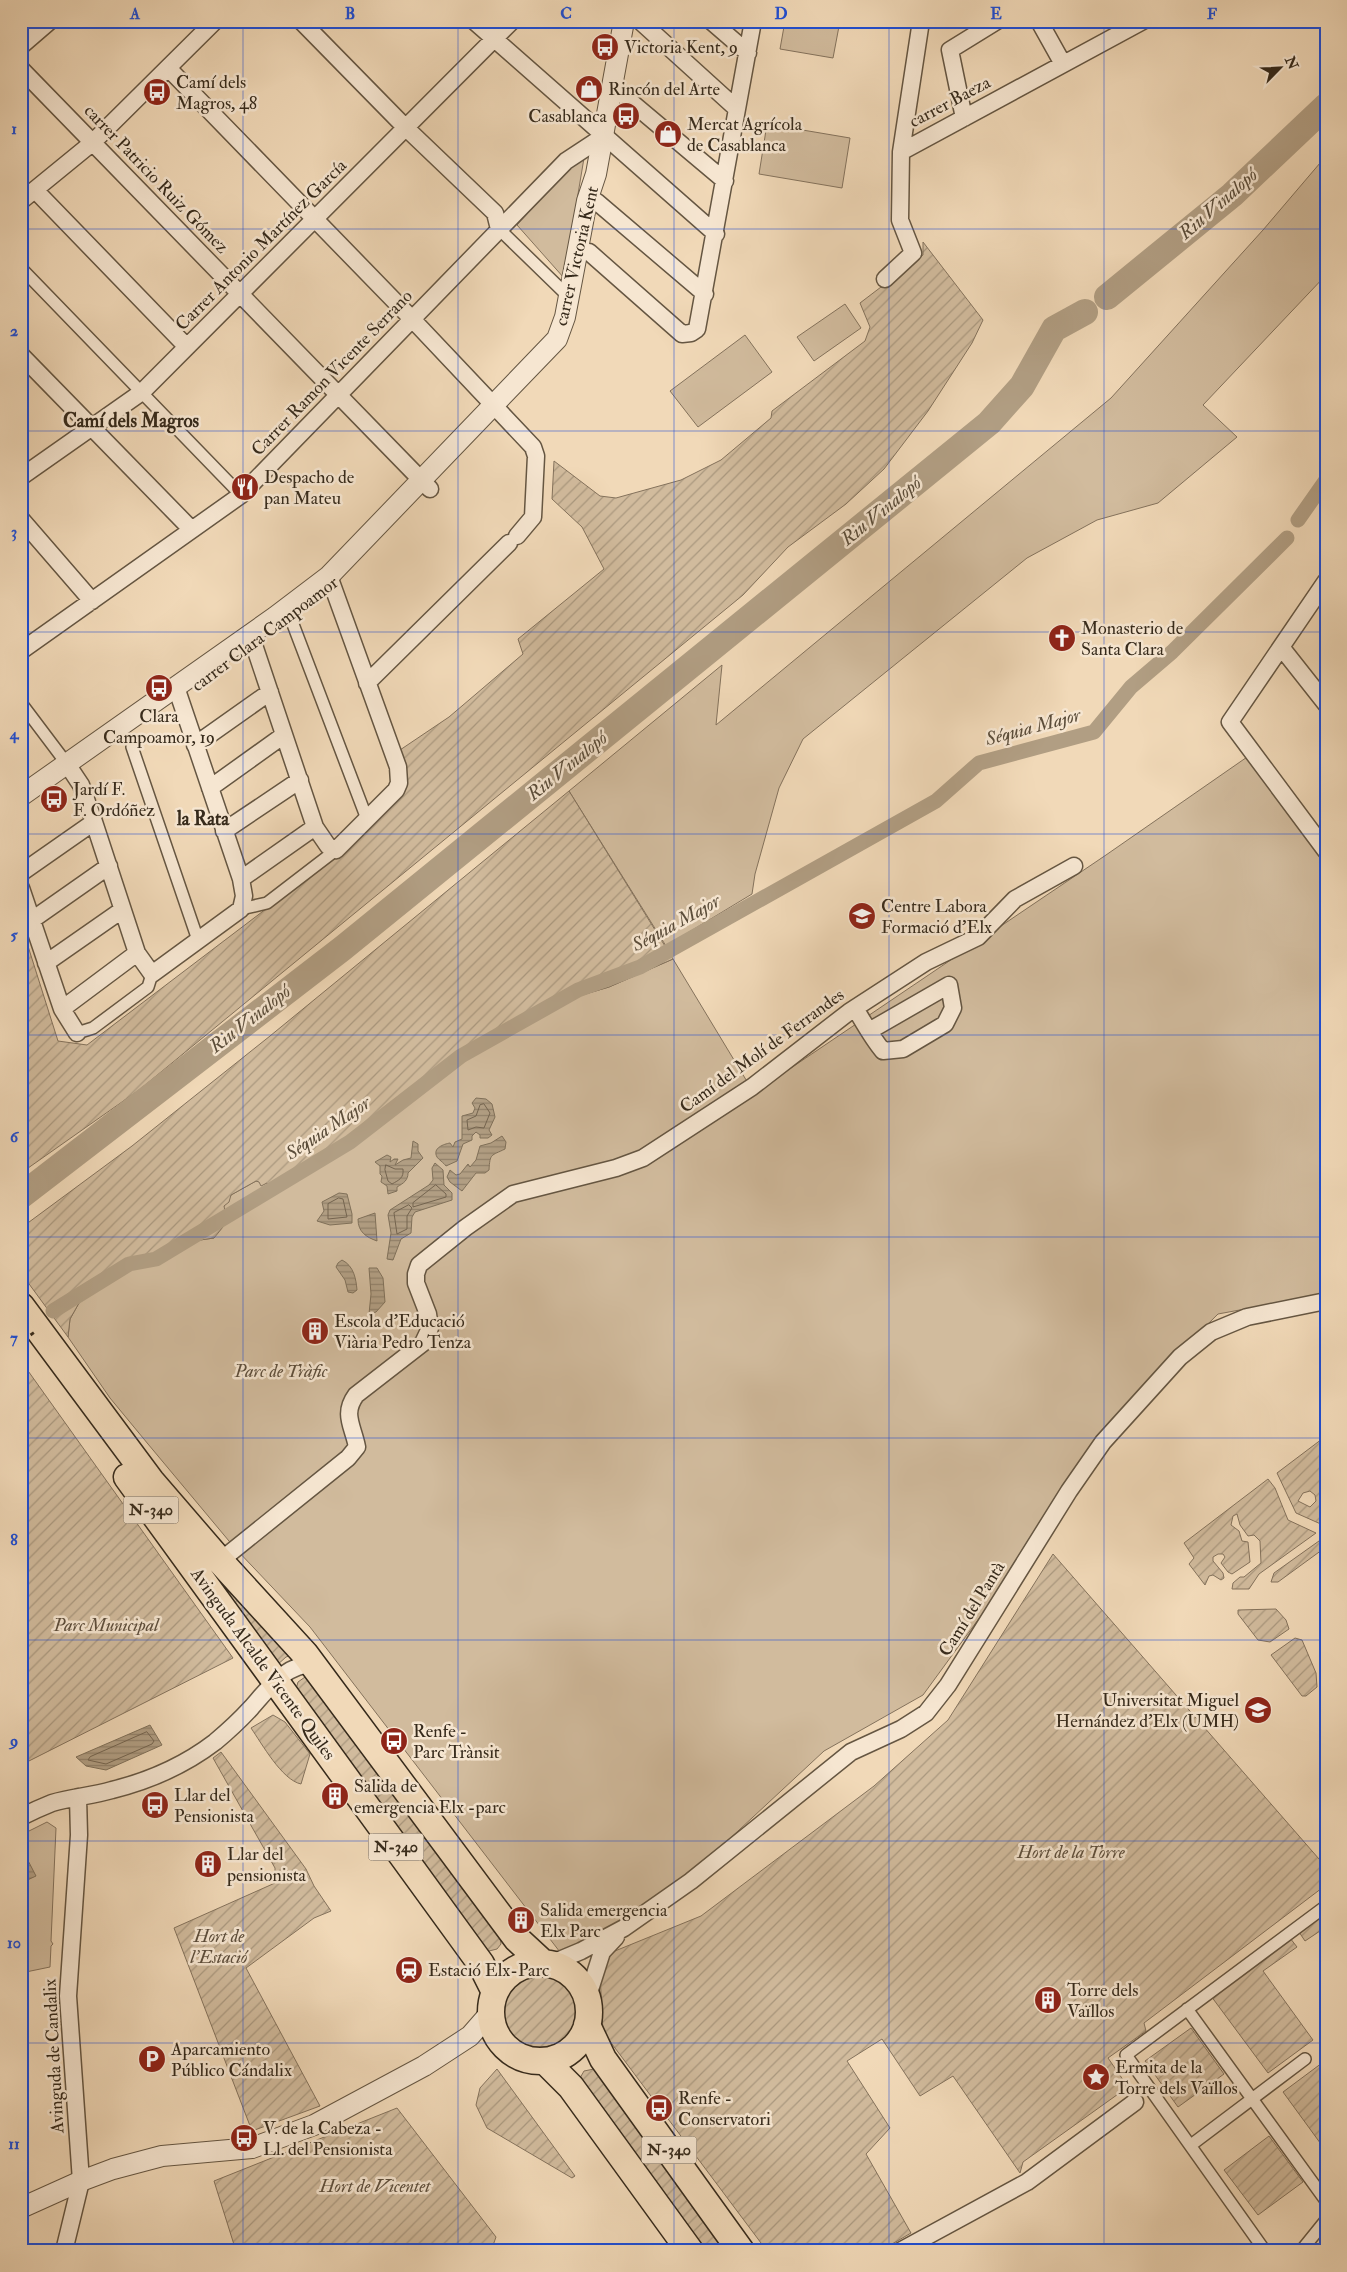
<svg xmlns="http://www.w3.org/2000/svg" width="1347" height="2272" viewBox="0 0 1347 2272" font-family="'IM FELL Double Pica',serif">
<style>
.green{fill:#d1bb9d;stroke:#84725c}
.garden{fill:url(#garden-furrows);stroke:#84725c;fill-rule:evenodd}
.water{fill:url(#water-rules);stroke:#807059}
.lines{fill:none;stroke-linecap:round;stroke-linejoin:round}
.shore{stroke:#74644f;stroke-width:1}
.canal{stroke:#b19e83;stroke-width:15}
.river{stroke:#b19e83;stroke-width:26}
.pedestrian-casing{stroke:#655642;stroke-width:14}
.minor-casing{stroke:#655642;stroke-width:19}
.tertiary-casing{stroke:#655642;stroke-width:22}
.trunk-casing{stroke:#362a1b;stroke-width:29}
.pedestrian{stroke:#f6e6d1;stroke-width:11}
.minor{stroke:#f6e6d1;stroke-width:16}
.tertiary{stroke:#f6e6d1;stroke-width:20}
.trunk{stroke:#f1d9b8;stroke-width:26}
.rail{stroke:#362a1b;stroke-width:4;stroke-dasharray:9 9;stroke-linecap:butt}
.grid{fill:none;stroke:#1d4ed8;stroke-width:1;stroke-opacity:0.55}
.labels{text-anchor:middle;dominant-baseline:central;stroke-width:5;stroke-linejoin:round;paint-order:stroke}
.shield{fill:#f6e6d1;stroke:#706252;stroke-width:1}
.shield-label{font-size:16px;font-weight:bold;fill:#362a1b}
.poi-label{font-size:18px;fill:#362a1b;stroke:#f6e6d1;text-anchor:start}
.street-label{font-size:18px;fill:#362a1b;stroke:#f6e6d1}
.park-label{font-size:18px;font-style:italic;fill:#5d4e3c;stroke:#f6e6d1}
.water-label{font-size:19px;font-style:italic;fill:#5b4d3a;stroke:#f6e6d1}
.neighbourhood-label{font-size:19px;font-weight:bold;fill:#362a1b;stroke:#f6e6d1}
.neatline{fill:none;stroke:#1d4ed8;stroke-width:2}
.grid-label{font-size:16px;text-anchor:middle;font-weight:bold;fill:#1d4ed8}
</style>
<defs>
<pattern id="garden-furrows" width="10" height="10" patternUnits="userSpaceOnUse" patternTransform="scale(1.25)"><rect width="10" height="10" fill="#d1bb9d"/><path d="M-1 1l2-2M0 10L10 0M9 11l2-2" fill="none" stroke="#aa987f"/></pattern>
<pattern id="water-rules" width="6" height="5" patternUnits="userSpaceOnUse" patternTransform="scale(1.25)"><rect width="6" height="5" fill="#b19e83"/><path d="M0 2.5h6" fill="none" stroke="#91816a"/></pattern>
</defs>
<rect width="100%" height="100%" fill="#f1d9b8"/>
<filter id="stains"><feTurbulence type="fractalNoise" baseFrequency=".004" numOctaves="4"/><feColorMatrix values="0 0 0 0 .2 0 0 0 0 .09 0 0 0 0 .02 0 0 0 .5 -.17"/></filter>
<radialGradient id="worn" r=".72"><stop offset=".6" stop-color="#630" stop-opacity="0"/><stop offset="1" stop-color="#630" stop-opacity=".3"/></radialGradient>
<!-- green -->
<path class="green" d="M785,21h55l-7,37 -53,-9z
M767,124l83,14 -8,50 -83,-14z
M1326,156v119l-123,130 34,32 -79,66 -61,17 -70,38 -224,181 -24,49 -24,86 -3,20 -86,52 -97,-155 153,-126 -6,60 395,-327 152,-168z
M584,158l-20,120 -47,-53 52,-57z
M845,304l16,24 -47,33 -17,-24z
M745,335l27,37 -74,55 -28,-36z
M1250,755l76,90v449l-108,20 -74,73 -93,133 -128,175 -99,56 -114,106 -73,54 -74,45 -253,-329 -76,-80 -86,-103 -38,-46 -42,-61 2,-18 18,-32 16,-8 15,-15 24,-7 20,-2 30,-14 21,-3 10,-32 7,-11 25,-14 11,2 2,4 80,-47 113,-82 113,-61 34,-10 64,-28 81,134 352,-238z
M47,1822l9,6 -5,113 2,3 -2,2 -1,21 -29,6v-138z"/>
<!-- garden -->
<path class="garden" d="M923,242l60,78 -11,23 -44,68 -44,58 -38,35 -58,43 -45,48 -604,495 -118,83v-249l37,117 29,4 242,-184 76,-76 -8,-33 52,-35 74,-63 -5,-15 86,-70 -22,-42 -30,-28 2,-38 46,35 16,2 65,-18 40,-20 50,-42 1,-7 93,-70 5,-14 -10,-24 63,-48z
M569,791l104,168 -64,28 -34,10 -113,61 -113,82 -79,47 -3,-4 -6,3 -2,-4 -3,-1 -25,14 -2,7 -5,4 3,16 -13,16 -21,3 -30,14 -20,2 -24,7 -15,15 -16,8 -18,32 -2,18 -47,-64v-45l111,-82 138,-110z
M21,1361l212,297 -212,107z
M1326,1436v85l-3,4 -27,-12 -19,-40zM1310,1491l5,4 1,6 -6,6 -12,-6 5,-8z
M1268,1479l7,9 13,32 28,13 -57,41 -10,15h-17l1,-6 7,-6h4l17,-14 -1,-22 -6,-6 -6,1 -8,-11 -3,-11 -4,2 -2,9 8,6 3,10 6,1 2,20 -18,12 -4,-2 -7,-9 4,-6 -2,-3h-5l-5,3v4l10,12 1,5 -3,2 -8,-5 -4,1 -4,9 -16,-21 5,-6 -10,-15z
M165,1508l130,146 -9,3 -10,9z
M1326,1536v11l-48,35h-7l3,-9z
M1053,1554l273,313v18l-182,138 2,8 -38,27 20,29 -105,75 -3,11 -67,-97 -33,20 -38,-57 -35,22 43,67 -24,26 45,79 -31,18h-113l-164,-219 -3,-58 10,-21 91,-37 173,-130 74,-66z
M1276,1609l10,11 3,9 -19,13 -12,-2 -20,-26v-4z
M1295,1638l7,2 14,33 1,14 -11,9h-4l-31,-41z
M305,1677l8,2 187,256 1,9 -4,5 -8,2 -4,-2 -189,-260 2,-7z
M273,1715l12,7 25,32 -9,30c-19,-4 -39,-40 -50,-56z
M221,1752l85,117 8,17 17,25 -17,7 -68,50 74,138 -68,25 -78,-203 101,-45v-15l-62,-110z
M1326,1913v14l-21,14 -6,-9z
M1290,1938l7,9 -34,24 50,69 -45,33 -57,-77z
M503 2010a37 37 0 1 1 74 0a37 37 0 1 1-74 0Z
M1191,2028l33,46 -46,33 -33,-46z
M1326,2060v91l-43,-59z
M497,2069l78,107 -3,2 -85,-50 -11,-23 4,-17z
M594,2069l9,6 128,176h-29l-118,-162 -4,-11 4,-7z
M397,2108l99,129 -5,14h-255l-22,-70z
M1269,2136l34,46 -45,33 -34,-45z"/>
<!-- water -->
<path class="water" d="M476,1098l10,1 6,5 3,13 -6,13 3,5 -4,3h-8v-3l-4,-3 -4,4v4l-9,4 -6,17 -11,5c-2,-3 -8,-7 -9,-9 -5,-9 7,-13 13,-14l3,4 2,-5 7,-3v-23l11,-3 2,-5 -3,-5z
M502,1136l4,6 -1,7c-14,7 -15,4 -16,21l-4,3h-9l-14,18 -12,-9 -3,-5 3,-7 6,5 4,-1 8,-10 2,3 6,-7 4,-14 11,-3z
M413,1141l5,3v7l5,7 -15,15c0,7 -4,10 -11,14v4l-9,3 -1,-8 -6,-4 1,-6 -2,-2v-8l-5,-4 12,-7 4,2 -1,5 4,-3h4l-3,6 8,-5 8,-2z
M435,1163l8,7 1,15 8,8v7l-37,12 -3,5 -1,16 -10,6 -8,21 -6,-1 4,-26 -3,-18 2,-5 39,-25 4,-5 -1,-12z
M339,1193l8,1 5,20v9l-22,2 -13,-4 7,-10 -2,-9z
M375,1213l2,28c-11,-4 -19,-9 -19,-22z
M342,1260c12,6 14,19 15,30l-4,3 -5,-1 -3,-12 -9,-13 2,-4z
M369,1268h8l6,10 2,24 -9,10 -7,2 2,-20z
M150,1725l12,20 -56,25 -20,-4 -10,-9z
M21,1847l15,29 -15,7z"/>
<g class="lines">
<!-- shore -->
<path class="shore" d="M484,1104l6,9 -6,15 -8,-1 -8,3 -1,-10 9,-4 4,-11z
M386,1165l9,4h8c1,9 -4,11 -11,15l-4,-3 -3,-11z
M436,1185l10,9v3l-33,10v-4z
M339,1198l4,1 4,18 -19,2v-15z
M409,1205l3,3 -5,8v13l-10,5 -3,-21z
M147,1732l7,9 -2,3 -46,20 -18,-4 2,-3z"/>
<!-- canal -->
<path class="canal" d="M1298,520l28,-40
M53,1311l76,-47 27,-5 194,-117 111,-86 117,-66 62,-23 296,-166 43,-38 115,-31 37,-45 41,-35 115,-114"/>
<!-- river -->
<path class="river" d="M1107,297l125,-102 94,-89
M21,1196l322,-248 646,-525 33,-37 32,-57 31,-17"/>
<!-- pedestrian casing -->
<g class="pedestrian-casing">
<path id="pedestrian" d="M499,229l70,68
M21,268l220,227
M291,619l76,200
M21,703l46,61
M132,747l66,193
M241,909l26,-6 69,-53
M77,1033l16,-5 55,-41 4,-13
M1187,2009l139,192
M1191,2145l114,-86
M1265,2251l-139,-196 200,-149
M1301,2251l25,-31"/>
</g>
<!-- minor casing -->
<g class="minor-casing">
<path id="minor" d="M301,21l104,106 90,86 4,16
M474,21l242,213
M640,21l97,88
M711,21l37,32
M1039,21l24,43
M21,46l29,-25
M168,68l245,252 120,127 3,9 -3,61 -16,19
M21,69l409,420
M612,86l113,95
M964,118l-14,-68 47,-29
M901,152l20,-131
M35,190l152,157
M21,201l71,-58 123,-122
M587,201l10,1 7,6 101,86
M589,252l93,82 9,-1 6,-4 56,-308
M885,279l28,-26 -13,-33 1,-68 242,-131
M21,355l170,174
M21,477l121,-85 370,-371
M21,519l71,82
M1326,581l-96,141 96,129
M248,636l6,9 61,182 13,19 8,4 60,-60 3,-7 -1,-16 -69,-191
M1281,647l45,57
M21,651l220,-156 325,-334 38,-25
M367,683l142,-140
M195,745l75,-53
M67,764l14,21 13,37 43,131 15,21 89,-65 3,-13 -3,-17 -65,-192
M210,788l74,-53
M224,831l76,-51
M21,873l73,-51
M241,879l74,-52
M21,888l41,121 15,24
M32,920l77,-54
M46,963l76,-53
M855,1008c9,15 17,30 28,43l20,-2 42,-25 8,-16 -4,-23 -80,46
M62,1009l75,-56
M220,1561l128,-103 9,-11c-4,-21 -15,-33 -1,-52l67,-52 7,-15 -2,-14 -12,-31v-9l3,-9 46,-37 48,-34 103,-26 27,-10 109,-71 97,-75 77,-50 52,-25 37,-38 59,-33
M21,1817c10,-5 21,-10 31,-14 20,-6 40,-7 60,-13 36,-9 73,-25 103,-48 12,-10 25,-22 36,-34 17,-19 34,-44 63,-44
M550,1964l31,-13 43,-23 67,-47 160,-129 50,-23 25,-16 22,-28 121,-194 34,-49 77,-85 31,-25 36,-15 79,-16
M587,1999l15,-47 14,-15
M64,2251l17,-70 -13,-185 11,-161 -1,-38
M900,2251l127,-69 108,-80"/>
</g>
<!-- tertiary casing -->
<g class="tertiary-casing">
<path id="tertiary" d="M21,796l254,-179 54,-41 228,-237 8,-22 22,-116 9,-27 28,-153
M21,2208l60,-27 32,-12 49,-13 90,-8 62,-23 110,-59 46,-30 21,-24"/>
</g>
<!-- trunk casing -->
<g class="trunk-casing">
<path id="trunk" d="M21,1306l130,175 69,80 85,93 212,285 26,24
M127,1477l354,487 14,28
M491 2012a49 49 0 1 1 98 0a49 49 0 1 1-98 0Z
M587,2025l16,34 138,192
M545,2061l26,26 119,164"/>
</g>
<!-- pedestrian -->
<use href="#pedestrian" class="pedestrian"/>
<!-- minor -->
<use href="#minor" class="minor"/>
<!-- tertiary -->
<use href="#tertiary" class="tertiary"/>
<!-- trunk -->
<use href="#trunk" class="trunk"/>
<!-- rail -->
<path class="rail" d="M21,1318l12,17"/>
</g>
<!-- grid -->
<path class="grid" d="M243,21v2230M458,21v2230M674,21v2230M889,21v2230M1104,21v2230M21,229h1305M21,431h1305M21,632h1305M21,834h1305M21,1035h1305M21,1237h1305M21,1438h1305M21,1640h1305M21,1841h1305M21,2043h1305"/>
<!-- icons -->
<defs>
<g id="bus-disc" transform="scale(1.4375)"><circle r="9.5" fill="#8f2418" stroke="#f6e6d1"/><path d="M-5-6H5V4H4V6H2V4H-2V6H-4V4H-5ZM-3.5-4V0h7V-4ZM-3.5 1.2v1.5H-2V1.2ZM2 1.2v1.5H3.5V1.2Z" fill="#fff"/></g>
<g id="shop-disc" transform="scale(1.4375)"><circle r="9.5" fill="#8f2418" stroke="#f6e6d1"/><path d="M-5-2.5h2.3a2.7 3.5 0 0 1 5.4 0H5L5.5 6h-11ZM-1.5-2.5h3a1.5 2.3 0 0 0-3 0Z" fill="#fff"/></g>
<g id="restaurant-disc" transform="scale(1.4375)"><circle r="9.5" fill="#8f2418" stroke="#f6e6d1"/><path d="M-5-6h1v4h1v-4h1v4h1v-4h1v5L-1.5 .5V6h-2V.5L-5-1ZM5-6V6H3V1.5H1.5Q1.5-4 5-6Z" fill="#fff"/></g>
<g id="church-disc" transform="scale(1.4375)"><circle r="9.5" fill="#8f2418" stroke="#f6e6d1"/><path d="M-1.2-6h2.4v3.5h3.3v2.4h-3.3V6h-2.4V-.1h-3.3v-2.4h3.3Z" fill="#fff"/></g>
<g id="school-disc" transform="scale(1.4375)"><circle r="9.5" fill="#8f2418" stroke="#f6e6d1"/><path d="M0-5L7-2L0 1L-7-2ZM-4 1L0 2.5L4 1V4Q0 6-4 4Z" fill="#fff"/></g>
<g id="building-disc" transform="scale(1.4375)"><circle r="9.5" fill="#8f2418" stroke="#f6e6d1"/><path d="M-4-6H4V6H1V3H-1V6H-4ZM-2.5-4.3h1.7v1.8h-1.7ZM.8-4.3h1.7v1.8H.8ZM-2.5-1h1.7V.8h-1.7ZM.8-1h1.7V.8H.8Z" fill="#fff"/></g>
<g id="university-disc" transform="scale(1.4375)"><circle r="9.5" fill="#8f2418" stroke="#f6e6d1"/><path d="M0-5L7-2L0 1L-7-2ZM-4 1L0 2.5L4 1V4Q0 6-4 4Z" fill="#fff"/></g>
<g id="station-disc" transform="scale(1.4375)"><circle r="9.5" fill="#8f2418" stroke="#f6e6d1"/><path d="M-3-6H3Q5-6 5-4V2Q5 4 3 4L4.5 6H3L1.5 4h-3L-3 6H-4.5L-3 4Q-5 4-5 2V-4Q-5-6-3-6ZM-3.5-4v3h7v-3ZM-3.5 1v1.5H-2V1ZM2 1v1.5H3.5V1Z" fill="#fff"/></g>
<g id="parking-disc" transform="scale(1.4375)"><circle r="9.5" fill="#8f2418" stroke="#f6e6d1"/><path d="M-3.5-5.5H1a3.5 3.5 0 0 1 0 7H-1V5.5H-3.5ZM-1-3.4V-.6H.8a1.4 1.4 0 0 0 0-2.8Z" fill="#fff"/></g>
<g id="sight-disc" transform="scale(1.4375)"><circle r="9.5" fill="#8f2418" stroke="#f6e6d1"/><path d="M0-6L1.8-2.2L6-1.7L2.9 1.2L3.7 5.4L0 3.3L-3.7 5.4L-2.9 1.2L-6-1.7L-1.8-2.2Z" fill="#fff"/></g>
</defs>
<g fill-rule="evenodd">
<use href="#bus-disc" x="605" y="47"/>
<use href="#shop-disc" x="589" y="89"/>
<use href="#bus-disc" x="157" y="92"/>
<use href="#bus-disc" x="626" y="116"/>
<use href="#shop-disc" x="668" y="134"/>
<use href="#restaurant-disc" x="245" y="487"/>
<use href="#church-disc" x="1062" y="638"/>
<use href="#bus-disc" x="159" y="688"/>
<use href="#bus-disc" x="54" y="799"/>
<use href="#school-disc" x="862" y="916"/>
<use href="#building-disc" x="315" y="1331"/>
<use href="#university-disc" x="1258" y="1710"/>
<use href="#bus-disc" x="394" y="1741"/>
<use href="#building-disc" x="335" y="1796"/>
<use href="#bus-disc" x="155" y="1805"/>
<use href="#building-disc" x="208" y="1864"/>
<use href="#building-disc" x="521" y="1920"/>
<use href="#station-disc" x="409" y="1970"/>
<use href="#building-disc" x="1048" y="2000"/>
<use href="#parking-disc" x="152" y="2059"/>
<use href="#sight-disc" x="1096" y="2077"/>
<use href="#bus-disc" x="659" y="2108"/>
<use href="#bus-disc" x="244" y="2138"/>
</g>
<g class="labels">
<!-- shield labels -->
<g class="shield">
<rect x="123.5" y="1496.5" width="55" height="27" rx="4"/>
<rect x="368.5" y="1833.5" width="55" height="27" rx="4"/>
<rect x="641.5" y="2136.5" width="55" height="27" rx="4"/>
</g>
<g class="shield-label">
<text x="151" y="1510">N-340</text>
<text x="396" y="1847">N-340</text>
<text x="669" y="2150">N-340</text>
</g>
<!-- poi labels -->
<g class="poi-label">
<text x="624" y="47">Victoria Kent, 9</text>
<text x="176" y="82">Camí dels<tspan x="176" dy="21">Magros, 48</tspan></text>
<text x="608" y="89">Rincón del Arte</text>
<text x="607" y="116" text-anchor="end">Casablanca</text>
<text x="687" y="124">Mercat Agrícola<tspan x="687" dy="21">de Casablanca</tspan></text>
<text x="264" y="477">Despacho de<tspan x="264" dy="21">pan Mateu</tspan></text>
<text x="1081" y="628">Monasterio de<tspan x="1081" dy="21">Santa Clara</tspan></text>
<text x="159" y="716" text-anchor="middle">Clara<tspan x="159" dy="21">Campoamor, 19</tspan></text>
<text x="73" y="789">Jardí F.<tspan x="73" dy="21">F. Ordóñez</tspan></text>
<text x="881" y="906">Centre Labora<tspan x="881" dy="21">Formació d'Elx</tspan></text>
<text x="334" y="1321">Escola d'Educació<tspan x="334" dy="21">Viària Pedro Tenza</tspan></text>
<text x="1239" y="1700" text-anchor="end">Universitat Miguel<tspan x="1239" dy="21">Hernández d'Elx (UMH)</tspan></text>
<text x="413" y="1731">Renfe -<tspan x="413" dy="21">Parc Trànsit</tspan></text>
<text x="354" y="1786">Salida de<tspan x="354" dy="21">emergencia Elx -parc</tspan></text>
<text x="174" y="1795">Llar del<tspan x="174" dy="21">Pensionista</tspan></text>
<text x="227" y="1854">Llar del<tspan x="227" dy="21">pensionista</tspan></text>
<text x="540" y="1910">Salida emergencia<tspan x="540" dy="21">Elx Parc</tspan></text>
<text x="428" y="1970">Estació Elx-Parc</text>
<text x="1067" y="1990">Torre dels<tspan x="1067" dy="21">Vaïllos</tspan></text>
<text x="171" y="2049">Aparcamiento<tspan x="171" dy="21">Público Cándalix</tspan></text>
<text x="1115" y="2067">Ermita de la<tspan x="1115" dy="21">Torre dels Vaïllos</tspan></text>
<text x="678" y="2098">Renfe -<tspan x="678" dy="21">Conservatori</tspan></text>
<text x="263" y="2128">V. de la Cabeza -<tspan x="263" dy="21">Ll. del Pensionista</tspan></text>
</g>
<!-- street labels -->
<g class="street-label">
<text transform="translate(950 102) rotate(-28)">carrer Baeza</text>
<text transform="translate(156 179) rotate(46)">carrer Patricio Ruiz Gómez</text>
<text transform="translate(261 245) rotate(-45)">Carrer Antonio Martínez García</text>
<text transform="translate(577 256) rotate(-77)">carrer Victoria Kent</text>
<text transform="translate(332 373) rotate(-46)">Carrer Ramon Vicente Serrano</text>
<text transform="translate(265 634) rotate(-37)">carrer Clara Campoamor</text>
<text transform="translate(762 1051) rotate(-36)">Camí del Molí de Ferrandes</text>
<text transform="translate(972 1609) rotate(-58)">Camí del Pantà</text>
<text transform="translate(263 1664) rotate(54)">Avinguda Alcalde Vicente Quiles</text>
<text transform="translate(54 2056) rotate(-93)">Avinguda de Candalix</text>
</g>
<!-- park labels -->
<g class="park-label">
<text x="281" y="1371">Parc de Tràfic</text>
<text x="106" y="1625">Parc Municipal</text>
<text x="1071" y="1852">Hort de la Torre</text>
<text x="219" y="1936">Hort de<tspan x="219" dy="21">l'Estació</tspan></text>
<text x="375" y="2186">Hort de Vicentet</text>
</g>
<!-- water labels -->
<g class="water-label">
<text transform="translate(1218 204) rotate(-41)">Riu Vinalopó</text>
<text transform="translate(881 511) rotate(-39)">Riu Vinalopó</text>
<text transform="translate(1033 727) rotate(-15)">Séquia Major</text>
<text transform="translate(567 766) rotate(-39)">Riu Vinalopó</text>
<text transform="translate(676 923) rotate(-29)">Séquia Major</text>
<text transform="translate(250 1019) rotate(-38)">Riu Vinalopó</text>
<text transform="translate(328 1128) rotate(-34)">Séquia Major</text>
</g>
<!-- neighbourhood labels -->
<g class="neighbourhood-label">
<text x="131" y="421">Camí dels Magros</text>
<text x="203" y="819">la Rata</text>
</g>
</g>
<!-- margin -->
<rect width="1347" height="2272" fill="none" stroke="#f1d9b8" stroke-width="55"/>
<!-- north arrow -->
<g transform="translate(1280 68) rotate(66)" stroke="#f6e6d1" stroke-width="4" paint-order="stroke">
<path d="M0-4L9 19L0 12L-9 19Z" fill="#362a1b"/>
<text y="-8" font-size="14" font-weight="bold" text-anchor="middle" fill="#362a1b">N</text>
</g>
<rect x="28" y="28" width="1292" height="2216" class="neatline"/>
<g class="grid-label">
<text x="135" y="19">A</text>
<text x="350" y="19">B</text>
<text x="566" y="19">C</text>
<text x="781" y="19">D</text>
<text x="996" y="19">E</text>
<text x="1212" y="19">F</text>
<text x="14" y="134">1</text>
<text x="14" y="336">2</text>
<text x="14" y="537">3</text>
<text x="14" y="739">4</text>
<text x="14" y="940">5</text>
<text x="14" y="1142">6</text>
<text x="14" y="1343">7</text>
<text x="14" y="1545">8</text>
<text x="14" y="1746">9</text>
<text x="14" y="1948">10</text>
<text x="14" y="2149">11</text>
</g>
<rect width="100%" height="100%" filter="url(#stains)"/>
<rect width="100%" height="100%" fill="url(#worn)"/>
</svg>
